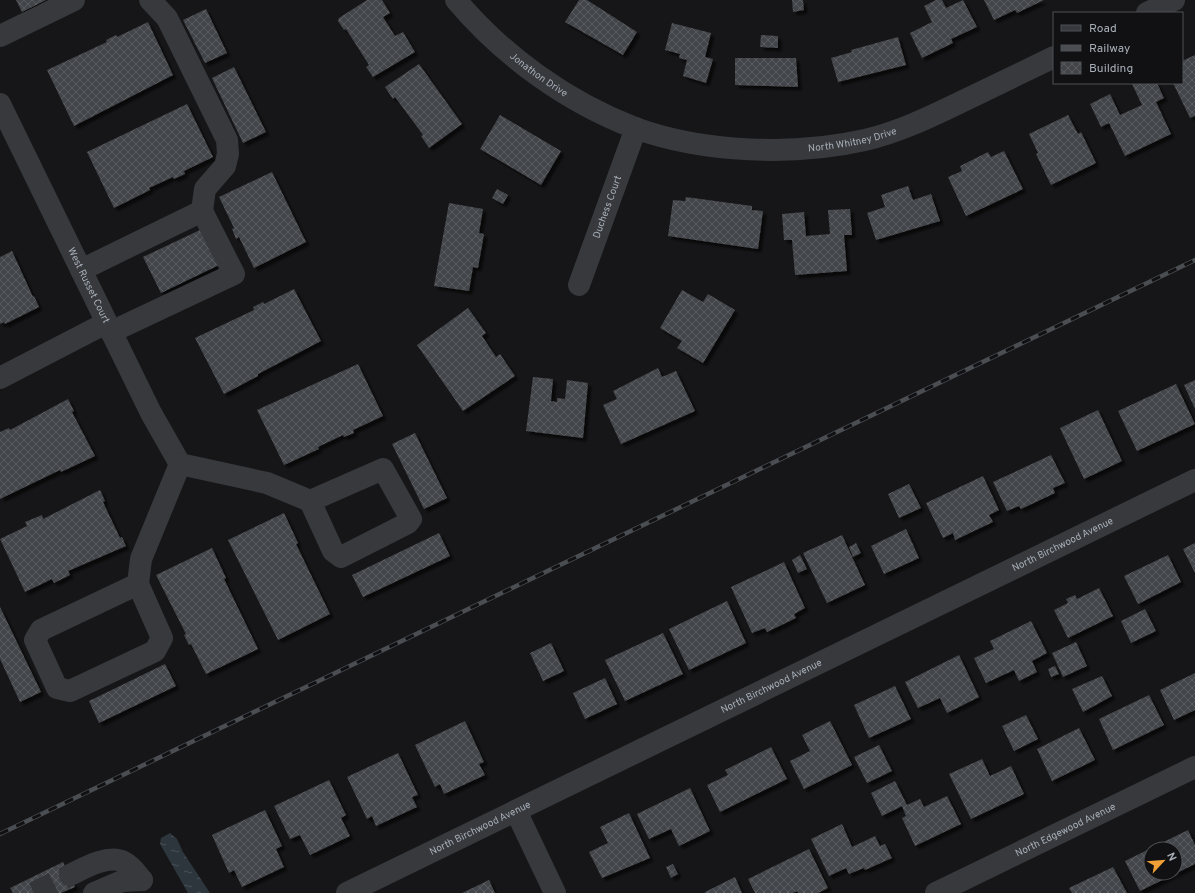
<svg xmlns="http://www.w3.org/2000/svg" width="1195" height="893" viewBox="0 0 1195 893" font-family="Overpass,sans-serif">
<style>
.water{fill:url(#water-ripples)}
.building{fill:url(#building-cross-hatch);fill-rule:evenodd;filter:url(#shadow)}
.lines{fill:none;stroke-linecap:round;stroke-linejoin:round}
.minor-tunnel{stroke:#333538;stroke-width:22;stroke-dasharray:22 11;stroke-linecap:butt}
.minor{stroke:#37393d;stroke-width:22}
.rail-casing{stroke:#4a4d52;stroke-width:4.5}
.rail{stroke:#111113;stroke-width:3;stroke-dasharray:9;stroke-linecap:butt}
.labels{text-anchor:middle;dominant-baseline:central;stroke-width:3;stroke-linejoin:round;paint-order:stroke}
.street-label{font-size:10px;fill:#a8afb8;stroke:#111113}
</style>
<defs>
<pattern id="water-ripples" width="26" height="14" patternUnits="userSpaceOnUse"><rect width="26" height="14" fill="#2c363c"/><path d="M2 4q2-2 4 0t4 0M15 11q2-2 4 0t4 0" fill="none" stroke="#485156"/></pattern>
<pattern id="building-cross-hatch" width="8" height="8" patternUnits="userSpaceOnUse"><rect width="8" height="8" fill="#424448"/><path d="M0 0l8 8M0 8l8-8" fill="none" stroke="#5a5c60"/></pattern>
<filter id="shadow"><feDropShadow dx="3.5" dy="3.5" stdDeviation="1" flood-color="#0009"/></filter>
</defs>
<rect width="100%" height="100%" fill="#161618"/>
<!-- water -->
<path class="water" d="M170,833l7,6 6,13 27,41h-22l-28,-49 1,-6z"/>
<!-- building -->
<path class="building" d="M16,0h30l-24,12z
M367,0h15l8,13 -7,4 12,19 8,-4 12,20 -42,25 -7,-10 3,-2 -23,-36 -2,1 -6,-9 1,-3z
M579,0h8l50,32 -14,23 -58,-33z
M792,0h11l1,10 -11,2z
M936,0h6l4,8 17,-8 14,27 -26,12 2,4 -31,15 -12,-25 22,-11 -8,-16z
M984,0h60l-27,13 -2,-3 -21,10z
M206,9l21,44 -22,10 -22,-43z
M148,22l25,53 -99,51 -27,-56 60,-28 -1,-2 10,-5 1,2z
M672,23l39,10 -6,24 8,2 -7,24 -23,-7 4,-16 -8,-2 1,-4 -15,-4z
M761,35l17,1v12l-18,-1z
M898,37l8,28 -68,17 -7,-24 21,-6 -1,-2z
M1195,55v61l-5,2 -17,-35h9v-22z
M735,58h61l2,29 -63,-2z
M419,64l43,60 -33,24 -8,-12 2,-1 -28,-38 -2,2 -8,-12z
M234,67l32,65 -23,11 -31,-65z
M1134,83h23l7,15 -8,4 15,32 -46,22 -16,-33 -8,4 -11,-23 20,-10 10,21 22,-10 -10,-21z
M187,104l26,53 -29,14 1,3 -11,5 -1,-2 -24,11 1,2 -36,18 -27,-56z
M500,115l61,36 -20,34 -61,-36z
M1068,115l10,19 3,-2 15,31 -45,22 -15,-31 2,-1 -9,-19z
M1004,151l19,38 -57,27 -18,-39 14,-6 -2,-5 28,-14 3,5z
M272,172l34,70 -52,26 -15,-31 -3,2 -4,-10 2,-1 -15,-31z
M908,186l5,14 18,-6 9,27 -64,19 -9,-27 18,-6 -4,-12z
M497,189l11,6 -5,9 -11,-6z
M686,197l66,9v4l11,1 -5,38 -90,-13 5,-36 12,1z
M449,203l34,6 -4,24 5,1 -6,34 -5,-1 -4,24 -35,-5z
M850,209l2,26h-8l3,36 -52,4 -3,-35h-8l-2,-26 22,-2 2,24 24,-2 -2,-24z
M202,229l17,36 -58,28 -18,-36z
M12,251l21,46 1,-1 5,11 -34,17 -1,-2 -4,2v-67z
M294,289l27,52 -63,33v2l-34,18 -29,-56 59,-28 -1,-3 10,-5 1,2z
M682,290l21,12 5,-8 27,16 -32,53 -26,-15 5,-7 -22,-13z
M468,308l18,25 -4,3 14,21 4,-3 15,22 -52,35 -46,-66z
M358,364l25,52 -30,14 1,3 -10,4 -1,-2 -25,12 1,2 -35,16 -27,-55z
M658,368l4,9 14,-6 19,40 -74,33 -18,-39 14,-6 -4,-8z
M533,377l20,2 -2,22 6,1v-4l8,1 2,-19 21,3 -5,55 -57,-7z
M1195,380v29l-11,-24z
M1176,384l19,40 -58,27 -19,-40z
M68,399l6,12 -2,1 23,44 -34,16 -1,-2 -60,29v-67l9,-4 1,2z
M1098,410l24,51 -38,18 -24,-51z
M415,433l32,65 -23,11 -32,-65z
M1051,455l14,28 -12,5 2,5 -34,16 -2,-3 -12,5 -14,-29z
M983,476l16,34 -10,5 4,7 -38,18 -2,-7 -10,5 -17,-35z
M909,484l12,24 -22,10 -11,-24z
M100,490l5,11 -2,1 17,36 2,-1 4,9 -58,25 2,4 -16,8 -2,-4 -27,13 -25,-53 27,-13 -2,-4 17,-7 1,4z
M284,513l14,30 -2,1 34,70 -52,26 -50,-100z
M906,529l13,29 -35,16 -13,-28z
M439,533l11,23 -87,41 -11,-22z
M842,535l23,50 -38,18 -24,-50z
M856,543l5,10 -8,4 -4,-10z
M1195,543v30l-12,-24z
M212,548l14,30 -2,1 34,70 -52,25 -15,-30 -2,1 -5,-10 2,-1 -30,-59z
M800,555l7,14 -9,4 -6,-13z
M1168,555l13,27 -43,22 -14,-28z
M784,562l21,46 -11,6 2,4 -29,14 -2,-4 -13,5 -21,-46z
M1099,588l14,28 -45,22 -14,-28 14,-7 -2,-4 9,-4 2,4z
M727,601l19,42 -57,27 -20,-41z
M0,607l41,85 -21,10 -20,-43z
M1145,609l11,22 -25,12 -10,-22z
M1031,621l16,32 -15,8 5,11 -18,9 -5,-11 -28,13 -12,-25 20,-9 -4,-8z
M663,633l20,41 -58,27 -20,-41z
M1076,642l11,24 -24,11 -11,-24z
M551,643l13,28 -21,10 -13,-28z
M959,655l20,42 -32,16 -7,-15 -22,10 -13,-26z
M165,664l11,22 -77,37 -10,-22z
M1055,666l4,8 -8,3 -3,-8z
M1195,673v37l-21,10 -14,-30z
M1102,676l10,20 -29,16 -11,-23z
M605,678l12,26 -32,15 -12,-26z
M895,686l16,33 -42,19 -15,-33z
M1149,695l15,30 -51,25 -14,-31z
M1026,715l12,24 -24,12 -12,-25z
M465,721l19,41 -5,2 6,11 -41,19 -4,-10 -5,3 -20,-42z
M830,721l22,44 -48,24 -14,-28 20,-10 -8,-16z
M1079,728l16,32 -43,21 -15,-32z
M879,745l13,26 -25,12 -13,-26z
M771,747l16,32 -67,33 -13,-27 21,-10 -3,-5z
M398,753l20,42 -6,2 5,10 -41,19 -4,-10 -5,3 -20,-42z
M982,759l8,17 21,-10 13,28 -53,25 -22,-45z
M329,780l17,35 -5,3 9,18 -40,19 -10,-20 -10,4 -16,-33z
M895,781l12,24 13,-6 4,8 23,-11 14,28 -46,22 -13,-28 4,-2 -4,-10 -20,10 -11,-23z
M690,788l20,43 -31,15 -8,-17 -22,10 -12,-25z
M265,810l17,36 -6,3 8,18 -42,20 -8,-17 -5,3 -17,-38z
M629,813l21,45 -48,20 -13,-26 19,-9 -8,-16z
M842,824l10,23 23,-11 5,10 5,-2 7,14 -27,12 -1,-2 -15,6 -3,-6 -17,8 -18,-37z
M1188,830l7,15v19l-55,27 -15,-30zM1151,849h24v24h-24z
M809,849l19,39 -10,5h-20l-1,-2 -4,2h-38l-7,-14z
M63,862l12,25 -14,6h-48l-3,-5z
M673,864l5,10 -7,4 -5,-11z
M1113,867l14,26h-55l-3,-5z
M735,877l7,16h-37v-1z
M489,880l6,13h-33z"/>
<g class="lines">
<!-- minor-tunnel -->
<path class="minor-tunnel" d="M34,893l36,-18"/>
<!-- minor -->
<g class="minor">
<path d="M150,0l17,18 60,122 1,14 -3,12 -20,23 -3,22"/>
<path id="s1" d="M456,0c47,56 111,102 179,128 69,25 159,28 230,12 34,-8 65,-23 96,-38 31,-15 62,-30 93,-45"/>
<path d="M1147,13l27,-13"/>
<path d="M0,36l74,-36"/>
<path id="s2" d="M0,104l151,309 29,51"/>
<path d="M81,270l121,-59 32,63 -123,58"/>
<path id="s3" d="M579,285l57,-157"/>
<path d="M0,378l106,-55"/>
<path d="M180,464l87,19 43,18 73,-32 28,50 -3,4 -67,34 -8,-6 -23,-50"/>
<path d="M138,584l-97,46 -6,10 22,48 13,3 85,-40 7,-13 -24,-54 3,-25 39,-95"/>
<path d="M516,811l39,82"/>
<path d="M70,875c14,-7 38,-21 54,-13 8,4 13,12 18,18"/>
<path d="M94,893l28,-12 20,-1"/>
<path id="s4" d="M347,893l848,-413"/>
<path id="s5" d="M936,893l259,-126"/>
</g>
<!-- rail casing -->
<g class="rail-casing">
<path id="rail" d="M0,834l1195,-574"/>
</g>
<!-- rail -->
<use href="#rail" class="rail"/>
</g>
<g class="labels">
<!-- street labels -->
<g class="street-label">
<text stroke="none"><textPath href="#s1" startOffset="112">Jonathon Drive</textPath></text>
<text stroke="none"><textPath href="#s1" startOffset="443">North Whitney Drive</textPath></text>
<text stroke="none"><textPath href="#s3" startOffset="83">Duchess Court</textPath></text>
<text stroke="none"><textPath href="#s2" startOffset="202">West Russet Court</textPath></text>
<text stroke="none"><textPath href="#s4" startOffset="796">North Birchwood Avenue</textPath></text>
<text stroke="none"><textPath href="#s4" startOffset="472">North Birchwood Avenue</textPath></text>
<text stroke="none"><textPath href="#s4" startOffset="148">North Birchwood Avenue</textPath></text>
<text stroke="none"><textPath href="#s5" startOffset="144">North Edgewood Avenue</textPath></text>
</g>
</g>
<!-- legend -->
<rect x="1053" y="12" width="130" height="72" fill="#111113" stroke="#4d5055"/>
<rect x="1061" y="25" width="20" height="6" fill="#37393d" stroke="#4d5055"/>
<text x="1089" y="32" font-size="12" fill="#a8afb8">Road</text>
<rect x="1061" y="45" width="20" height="6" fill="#4a4d52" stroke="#4d5055"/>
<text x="1089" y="52" font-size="12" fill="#a8afb8">Railway</text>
<rect x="1061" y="62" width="20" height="12" fill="url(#building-cross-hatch)" stroke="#4d5055"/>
<text x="1089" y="72" font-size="12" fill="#a8afb8">Building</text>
<!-- north arrow -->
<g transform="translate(1163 861) rotate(64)"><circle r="19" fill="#111113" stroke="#4d5055"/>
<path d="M0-3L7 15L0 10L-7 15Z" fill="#f09f36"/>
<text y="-6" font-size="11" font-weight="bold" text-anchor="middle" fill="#a8afb8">N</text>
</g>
</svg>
